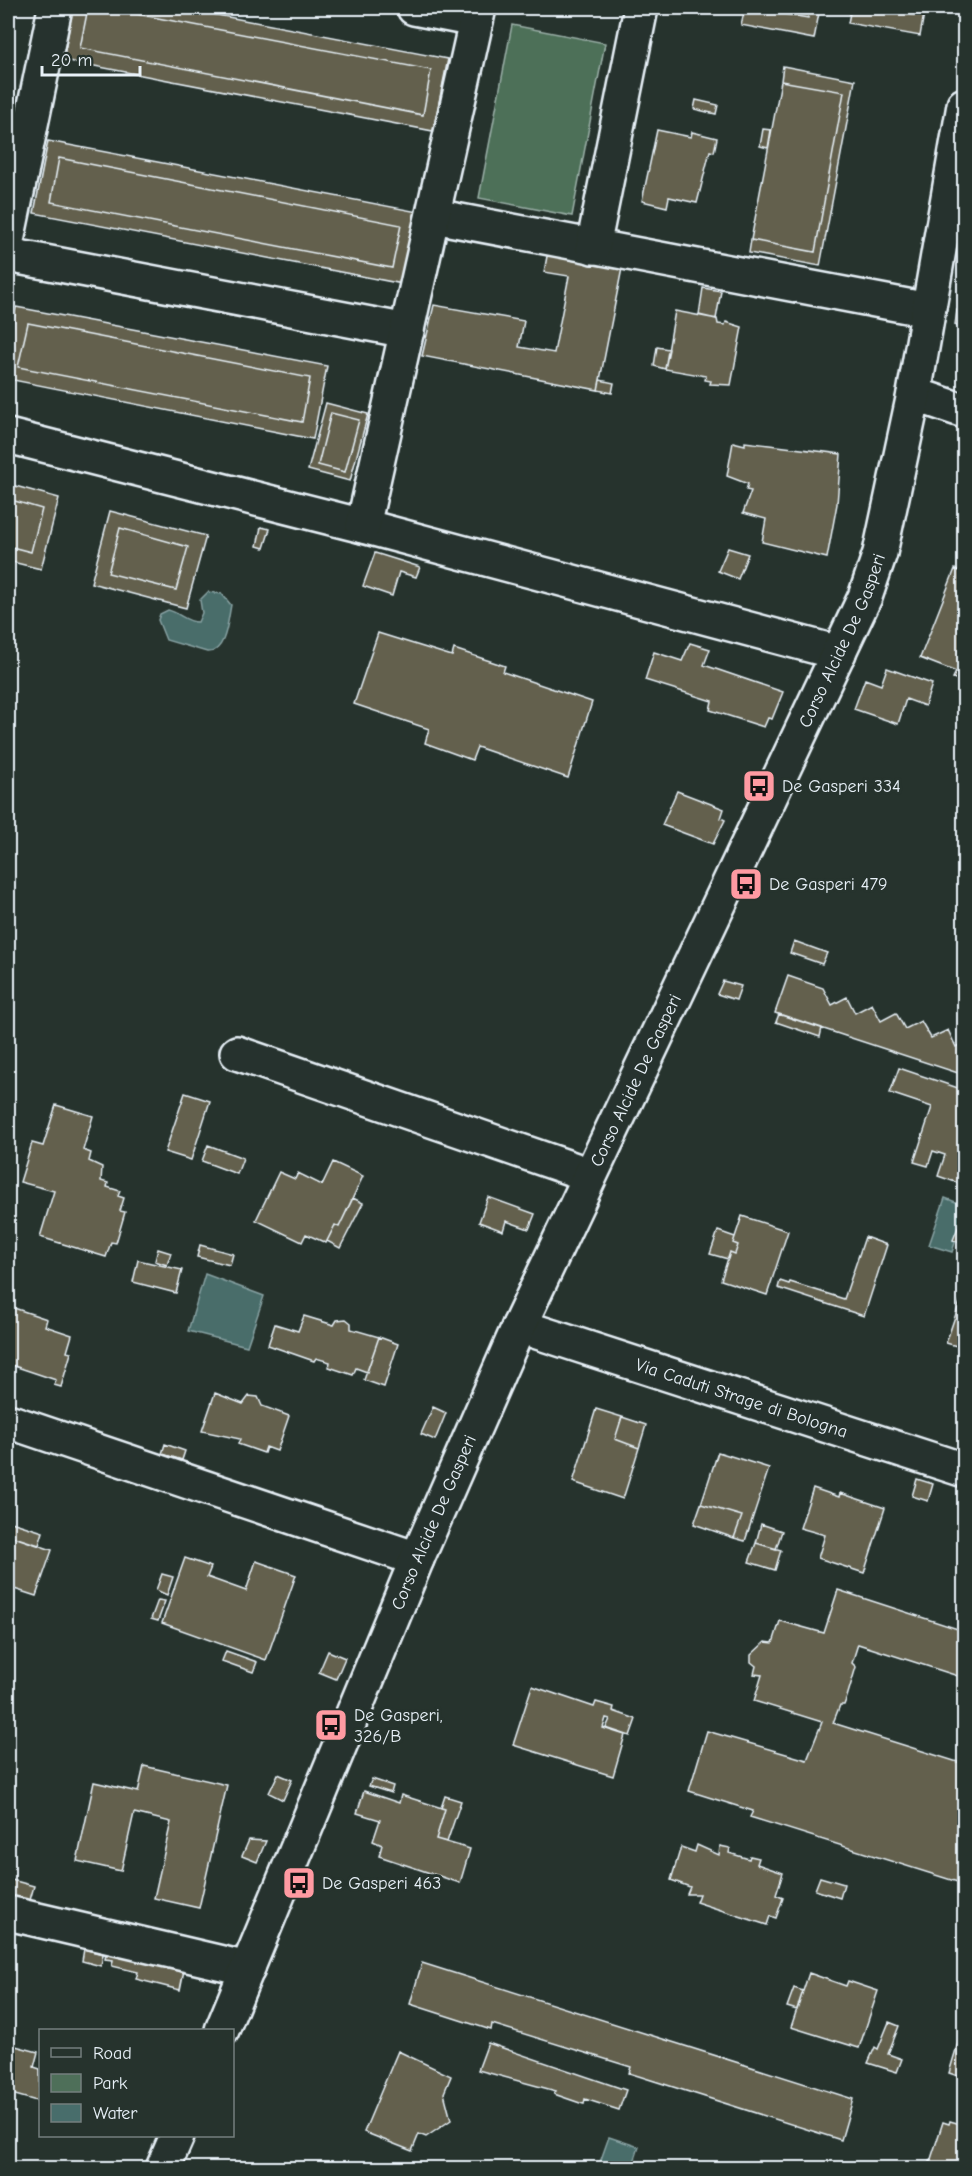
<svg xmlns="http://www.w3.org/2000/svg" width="972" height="2176" viewBox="0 0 972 2176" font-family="'Comic Neue',sans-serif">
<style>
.green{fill:#4e6f59;stroke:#9bb0a8;stroke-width:1.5}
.water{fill:#486d6b;stroke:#88a2a3;stroke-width:1.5}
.building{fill:#63614d;stroke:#e8f1f8;stroke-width:1.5;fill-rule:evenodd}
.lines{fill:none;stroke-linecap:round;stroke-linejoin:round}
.street-casing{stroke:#e8f1f8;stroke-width:38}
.secondary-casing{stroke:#e8f1f8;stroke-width:38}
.street{stroke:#26332d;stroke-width:33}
.secondary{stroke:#26332d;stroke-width:33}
.labels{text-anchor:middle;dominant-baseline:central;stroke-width:6;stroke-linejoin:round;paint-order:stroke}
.street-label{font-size:18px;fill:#e8f1f8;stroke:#26332d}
.poi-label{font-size:18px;fill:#e8f1f8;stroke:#26332d;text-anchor:start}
</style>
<rect width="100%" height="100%" fill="#26332d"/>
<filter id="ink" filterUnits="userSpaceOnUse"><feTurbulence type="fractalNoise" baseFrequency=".0167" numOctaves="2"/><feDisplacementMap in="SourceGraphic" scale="12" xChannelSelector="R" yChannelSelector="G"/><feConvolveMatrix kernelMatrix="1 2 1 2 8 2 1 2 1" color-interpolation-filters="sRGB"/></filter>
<g filter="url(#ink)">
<!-- green -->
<path class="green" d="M512,25l93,18 -33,173 -93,-18z"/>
<!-- water -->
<path class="water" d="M208,592l14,2 9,11c-3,14 -5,49 -24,47l-41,-12 -8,-20 2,-6 8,-4c12,3 18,12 30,12l4,-9 -2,-13z
M945,1198l19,7v10l-12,37 -23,-7z
M205,1274l59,22 -17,50 -59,-15z
M609,2137l30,10 -7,21h-34z"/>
<!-- building -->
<path class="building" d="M73,8h15l-8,40 343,67 8,-45 -326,-62h76l267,51 -15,72 -370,-71z
M88,8h17l326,62 -8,45 -343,-67z
M745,8l63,10 2,-10h10l-6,31 -73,-14z
M752,8h58l-2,10z
M851,8h21l42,7 2,-7h9l-5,28 -72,-13z
M872,8h44l-2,7z
M783,66l72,14 -35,186 -71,-13 2,-13 64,12 29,-160 -63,-11z
M781,81l63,11 -29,160 -64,-12z
M696,100l22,5 -2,9 -22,-5z
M763,129l8,1 -3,18 -8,-2z
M657,130l34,7 1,-5 25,6 -3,14 -4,-1 -13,52 -28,-6 -2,10 -25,-6z
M48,141l370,71 -15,72 -369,-71zM59,158l342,67 -9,43 -341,-66z
M59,158l342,67 -9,43 -341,-66z
M548,251l75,12 -25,127 -176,-34 12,-51 90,16 -5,26 35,6 15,-77 -25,-4z
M703,288l18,3 -5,28 -17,-4z
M16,307l311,59 -14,73 -305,-60v-26zM28,323l282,55 -8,44 -284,-55z
M957,310l7,3v16l-9,-4z
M675,311l42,8 1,5 7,1 1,-3 16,5 -11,58 -21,-1 1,-3 -6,-1 1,-4 -41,-7z
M28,323l282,55 -8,44 -284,-55z
M657,347l12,2 -4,20 -11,-3z
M600,380l14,3 -2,10 -14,-3z
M326,403l42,11 -18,67 -42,-11zM331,413l28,7 -14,52 -27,-7z
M331,413l28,7 -14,52 -27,-7z
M733,442l12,3v-3l96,12 -4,50 -10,54 -65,-16 4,-23 -23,-6 8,-22 -5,-1 2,-6 -21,-8z
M8,484l51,14 -18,71 -33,-8v-15l23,6 11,-43 -34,-10z
M8,499l34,10 -11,43 -23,-6z
M110,511l96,25 -20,72 -95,-25zM120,528l68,19 -12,43 -68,-17z
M261,527l9,2 -6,19 -7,-2z
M120,528l68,19 -12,43 -68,-17z
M728,548l20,6 -10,25 -20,-8z
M375,553l45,14 -4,10 -17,-5 -7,24 -29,-10z
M955,569l9,4v109l-11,-4 3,-6 -36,-14z
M378,633l74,23 2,-7 51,17 -2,6 89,30 -24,76 -91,-31 -5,13 -47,-17 4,-14 -75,-25z
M690,643l20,6 -6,16 79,27 -11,27 -4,-1 -4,9 -54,-17 2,-9 -67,-21 9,-28 28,9z
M887,668l45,16 -7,22 -19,-7 -8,25 -44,-15 11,-30 16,6z
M677,791l47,18 -3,9 4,2 -12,24 -51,-19z
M794,941l33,12 -5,11 -32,-11z
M788,976l35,12 9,17 15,-8 8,16 17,-9 9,17 15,-8 9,16 16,-8 10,17 17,-8 8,17 8,-5v33l-189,-62z
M723,981l18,5 -5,14 -19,-6z
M779,1014l43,14 -2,9 -44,-15z
M899,1068l65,22v95l-26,-9 7,-21 -12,-4 -5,15 -14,-4 18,-55 -42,-14z
M185,1093l25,8 -19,59 -26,-8z
M56,1105l37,11 -10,34 8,3 -2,8 13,6 -1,14 7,2 -1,4 13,4 -2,5 6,2 -4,13 5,1 -9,31 -5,-1 -5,15 -66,-20 14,-46 -34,-9 12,-39 11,3z
M208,1145l35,13 -6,16 -35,-13z
M333,1162l30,14 -24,51 -4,-2 -9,18 -20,-9 -4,8 -46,-22 23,-48 16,7 3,-6 24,12z
M488,1197l47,17 -6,15 -23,-8 -3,10 -24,-9z
M353,1198l10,5 -23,45 -13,-7 8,-16 4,2z
M742,1216l46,15 -21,64 -46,-15 9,-28 5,2 3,-9 -5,-2z
M959,1225l5,2v17l-11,-4z
M718,1231l17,6 -2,6 5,2 -3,9 -5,-2 -2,7 -18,-5z
M865,1237l22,8 -23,71 -86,-28 2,-7 9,3 1,-2 54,17z
M200,1245l33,9 -3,11 -33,-8z
M158,1249l13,4 -4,12 -12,-4z
M138,1260l44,10 -6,23 -43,-11z
M962,1296l2,1 -3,28 3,1v22l-18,-5z
M8,1306l39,13 -2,7 27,9 -5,17 4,1 -10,34 -7,-2 2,-5 -48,-16z
M304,1316l30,9 3,-5 9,-1 5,4v6l28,8 -12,35 -11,-4 -3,7 -24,-8 1,-5 -14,-4 -2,3 -46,-16 7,-21 23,7z
M379,1337l19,7 -14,43 -20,-7z
M215,1393l28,11 6,-8 9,1 4,9 27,10 -12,35 -11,-4 -2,6 -26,-9 2,-5 -38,-8z
M433,1407l13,6 -11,27 -14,-6z
M596,1409l26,8 -7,22 24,9 -16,51 -50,-17z
M622,1417l24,8 -7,23 -24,-9z
M165,1444l20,7 -3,9 -20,-6z
M718,1452l51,16 -24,73 -11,-3 8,-22 -41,-12z
M917,1479l16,5 -5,17 -16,-5z
M813,1488l26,9 1,-4 45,15 -21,65 -46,-15 7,-23 -25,-7z
M701,1504l41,12 -8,22 -40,-14z
M8,1521l35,11 -4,13 -28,-9 -1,4 -2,-1z
M761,1524l21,7 -6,18 -20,-6z
M11,1536l41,14 -16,46 -28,-9v-48l2,1z
M756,1543l25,7 -6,20 -26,-8z
M185,1558l26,9 -4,10 39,14 10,-30 40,14 -30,85 -104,-37z
M162,1574l11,3 -6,18 -11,-5z
M838,1590l126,41v47l-106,-34 -6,19 4,4 -9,30 -3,8h-4l-7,18 131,41v120l-214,-67 3,-6 -64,-20 18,-60 100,29 15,-38 -68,-21 8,-26 -8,-1 2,-8 -5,-4v-7l14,-13 8,1 7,-22 44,12z
M158,1600l7,1 -7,20 -7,-2z
M226,1651l31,11 -4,10 -31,-11z
M328,1651l17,7 -9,21 -17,-7z
M532,1686l62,21 2,-5 18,5 -1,4 23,8 -6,17 -24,-8 4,-9 -4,-1 -3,10 22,7 -12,41 -100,-31z
M144,1766l83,19 -28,123 -45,-10 17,-76 -37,-9 -13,58 -44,-10 17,-79 44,10z
M278,1774l14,6 -9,20 -14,-7z
M372,1779l21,7 -2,7 -22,-7z
M364,1791l35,12 2,-8 44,14 -9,30 34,10 -10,34 -81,-27 3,-11 -9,-4 7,-21 -23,-7z
M445,1796l16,5 -14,41 -11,-3 9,-30 -4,-1z
M249,1840l17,1 -9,21 -15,-6z
M697,1845l22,10 1,-9 10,2 -1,5 20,6 1,-3 9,2 -2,6 26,9 -7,22 7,3 -7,20 -6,-2 -3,9 -71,-23 3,-8h-12l3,-7 -19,-7 10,-33 14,5z
M820,1877l24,7 -4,14 -25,-8z
M8,1879l26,7 -4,14 -22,-5z
M84,1949l19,5 -2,12 -19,-5z
M107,1950l78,15 -5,25 -44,-11 2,-7 -26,-6 1,-6 -8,-1z
M422,1963l431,136 -12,41 -212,-67 2,-6 -139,-43 -1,6 -81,-26z
M809,1973l37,13 2,-5 30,10 -19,57 -68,-21z
M794,1988l9,3 -6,19 -10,-3z
M889,2022l10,4 -11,28 14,5 -5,13 -29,-9 7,-16 3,2z
M963,2026l1,1v51l-15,-5z
M488,2043l138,47 -7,20 -34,-11 -1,5 -4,-1 -26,-9 2,-3 -78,-21z
M8,2044l30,8 -4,15 6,2v33l-32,-9z
M398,2051l53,25 -7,17 7,27 -25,17 -7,-3 -7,17 -48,-19z
M950,2121l14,4v43h-36l15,-46 6,2z"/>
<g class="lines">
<!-- street casing -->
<g class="street-casing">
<g id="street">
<path d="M414,8l62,12"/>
<path d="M434,216l494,94"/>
<path d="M8,236l47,-228"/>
<path d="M593,247l48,-239"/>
<path d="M8,255l399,76"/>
<path d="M914,394l50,17"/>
<path d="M8,436l355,90 476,127"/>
<path d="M363,526l116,-518"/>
<path d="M237,1053l353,122"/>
<path id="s1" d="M519,1326l445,144"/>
<path d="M8,1421l409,138"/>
<path d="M8,1913l240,56"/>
</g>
</g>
<!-- secondary casing -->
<g class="secondary-casing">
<g id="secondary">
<path id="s2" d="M222,2030l195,-471 102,-233 346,-729 15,-44 34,-159 50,-289"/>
<path d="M163,2168l14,-32"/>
</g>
</g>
<!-- street -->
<use href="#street" class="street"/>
<!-- secondary -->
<use href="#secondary" class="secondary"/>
</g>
</g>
<!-- icons -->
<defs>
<g id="bus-square" transform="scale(1.725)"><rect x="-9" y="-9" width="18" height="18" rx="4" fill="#ff9aa2" stroke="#26332d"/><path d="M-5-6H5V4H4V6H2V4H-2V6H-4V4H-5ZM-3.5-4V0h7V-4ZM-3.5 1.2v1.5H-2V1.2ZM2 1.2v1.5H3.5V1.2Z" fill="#111"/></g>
</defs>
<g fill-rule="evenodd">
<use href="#bus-square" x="759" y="786"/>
<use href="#bus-square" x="746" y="884"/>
<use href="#bus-square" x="331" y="1725"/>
<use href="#bus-square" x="299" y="1883"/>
</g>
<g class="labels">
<!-- street labels -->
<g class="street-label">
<text stroke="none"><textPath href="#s2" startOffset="1522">Corso Alcide De Gasperi</textPath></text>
<text stroke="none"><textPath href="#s2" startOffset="1036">Corso Alcide De Gasperi</textPath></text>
<text stroke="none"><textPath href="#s1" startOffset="234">Via Caduti Strage di Bologna</textPath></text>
<text stroke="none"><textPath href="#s2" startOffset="550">Corso Alcide De Gasperi</textPath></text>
</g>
<!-- poi labels -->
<g class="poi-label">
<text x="782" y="786">De Gasperi 334</text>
<text x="769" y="884">De Gasperi 479</text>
<text x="354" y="1715">De Gasperi,<tspan x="354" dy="21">326/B</tspan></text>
<text x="322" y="1883">De Gasperi 463</text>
</g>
</g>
<!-- margin -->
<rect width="972" height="2176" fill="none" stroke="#26332d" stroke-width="30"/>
<rect x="15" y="15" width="942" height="2146" fill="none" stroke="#e8f1f8" stroke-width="2" filter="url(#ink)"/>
<!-- legend -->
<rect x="39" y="2029" width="195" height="108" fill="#26332d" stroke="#747f7e" stroke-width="1.5"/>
<rect x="51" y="2048" width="30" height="9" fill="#26332d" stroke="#747f7e" stroke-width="1.5"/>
<text x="93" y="2059" font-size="18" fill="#e8f1f8">Road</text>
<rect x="51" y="2074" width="30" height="18" fill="#4e6f59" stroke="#747f7e" stroke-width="1.5"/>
<text x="93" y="2089" font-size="18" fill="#e8f1f8">Park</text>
<rect x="51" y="2104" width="30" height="18" fill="#486d6b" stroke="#747f7e" stroke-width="1.5"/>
<text x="93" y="2119" font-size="18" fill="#e8f1f8">Water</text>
<!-- scale -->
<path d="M42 66v9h98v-9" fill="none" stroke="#e8f1f8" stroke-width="3"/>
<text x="51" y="66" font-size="18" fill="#e8f1f8" stroke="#26332d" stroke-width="4.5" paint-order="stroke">20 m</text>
</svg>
